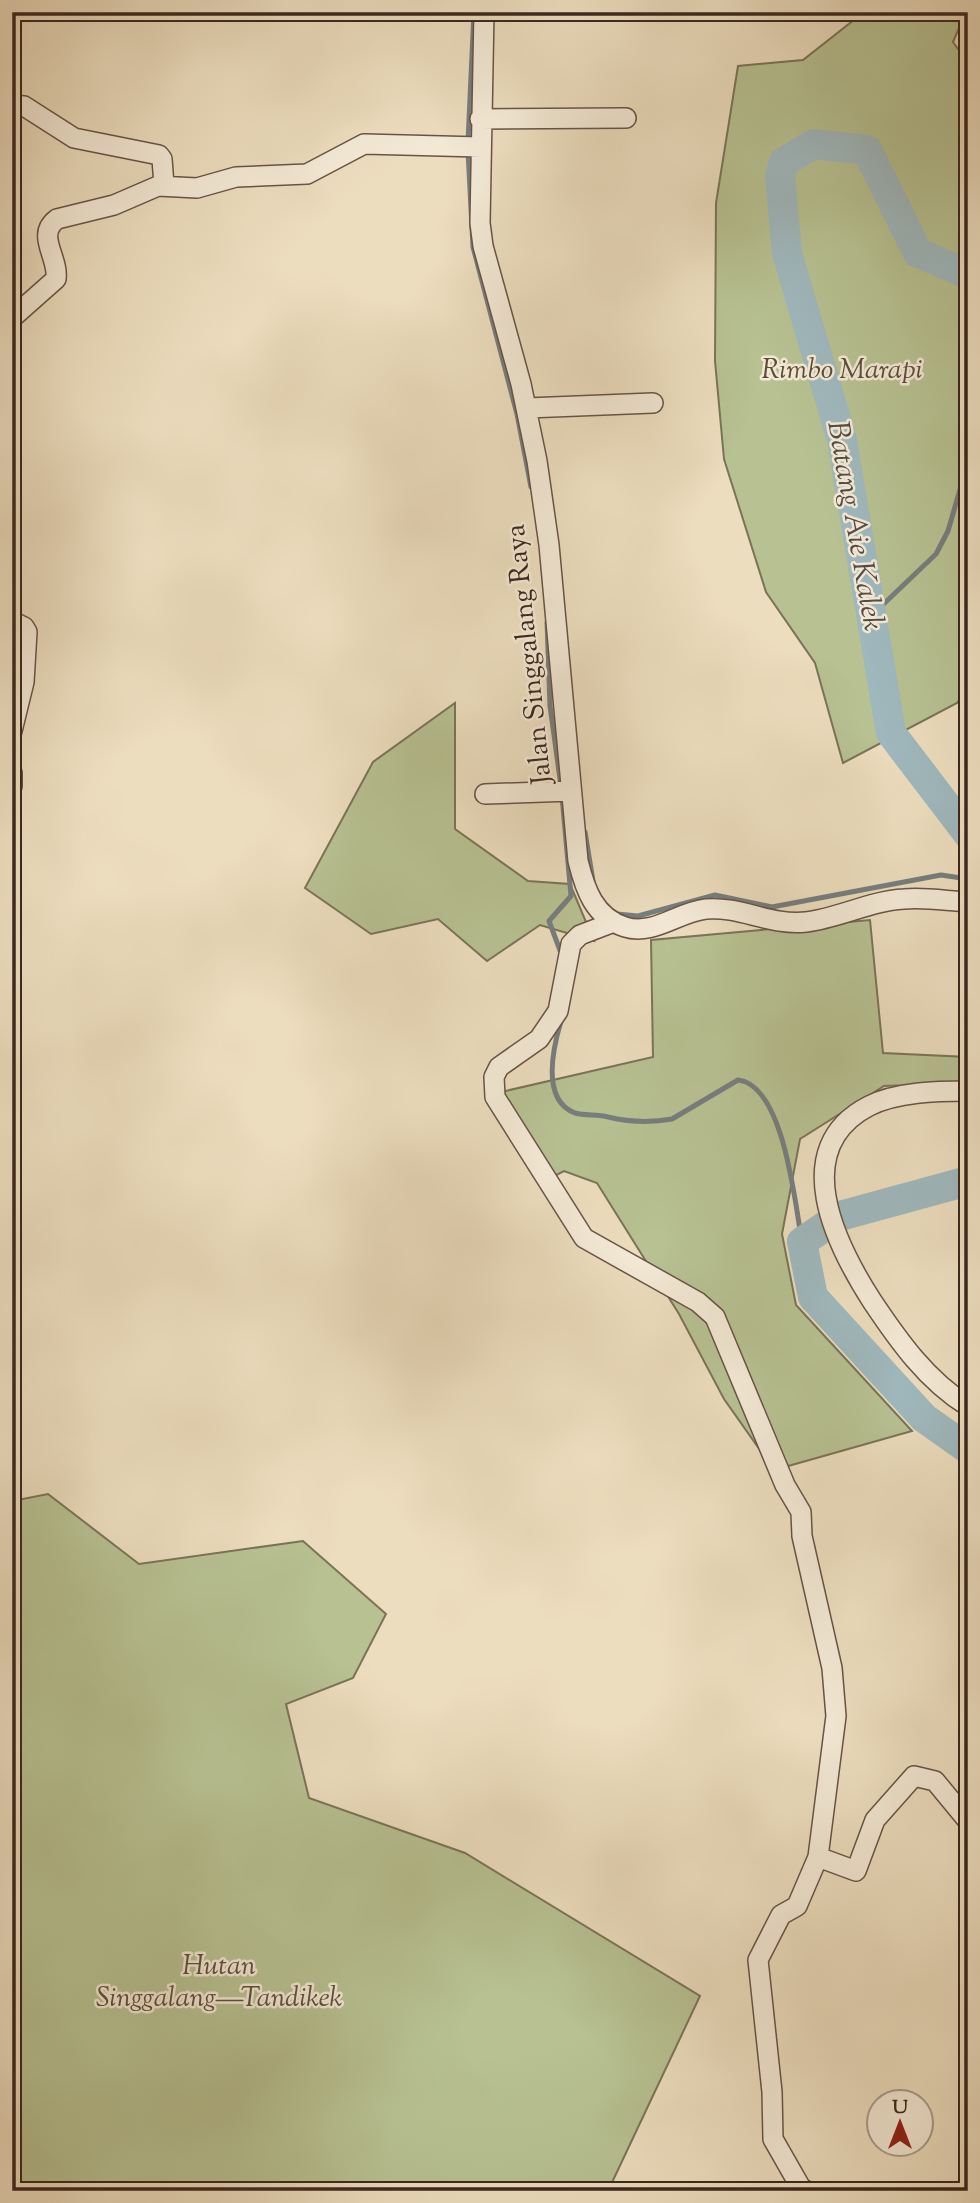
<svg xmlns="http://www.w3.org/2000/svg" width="980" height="2203" viewBox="0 0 980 2203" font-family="'Sorts Mill Goudy',serif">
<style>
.green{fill:#b7c192;stroke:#7a7458;stroke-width:2}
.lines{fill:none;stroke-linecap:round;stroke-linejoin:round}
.stream{stroke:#777e7e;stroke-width:5}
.river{stroke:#9fb8bd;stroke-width:30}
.minor-casing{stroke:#685447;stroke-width:22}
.minor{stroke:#f3e9d5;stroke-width:19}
.labels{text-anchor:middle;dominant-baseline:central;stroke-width:5;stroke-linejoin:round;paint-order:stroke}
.park-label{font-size:28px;font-style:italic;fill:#5b4e3c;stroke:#f3e9d5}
.street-label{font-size:28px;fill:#3c271f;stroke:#f3e9d5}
.water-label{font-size:30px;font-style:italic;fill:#554b46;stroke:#f3e9d5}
</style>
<rect width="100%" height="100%" fill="#ecddbe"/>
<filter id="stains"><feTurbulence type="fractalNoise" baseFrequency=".00286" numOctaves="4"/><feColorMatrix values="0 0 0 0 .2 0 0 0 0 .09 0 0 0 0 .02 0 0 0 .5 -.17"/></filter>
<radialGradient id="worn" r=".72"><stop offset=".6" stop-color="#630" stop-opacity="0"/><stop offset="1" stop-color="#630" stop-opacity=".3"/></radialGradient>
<!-- green -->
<path class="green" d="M864,12h102l-13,30 15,21v491l-5,4 5,15v113l-11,17 -114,60 -28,-100 -49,-71 -42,-133 -9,-98 1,-158 22,-137 65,-6z
M455,703v126l73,52 42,3 24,57 -54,-16 -53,36 -49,-42 -67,15 -66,-46 68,-126z
M870,920l13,133 85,4v26l-84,3 -84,53 -18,95 14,71 116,126 -138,39 -50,-71 -45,-85 -82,-131 -33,-12 -25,13 -51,-89 165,-38 -2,-117z
M48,1494l91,70 164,-23 83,73 -33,64 -67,26 23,94 156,55 235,143 -92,195h-596v-690z"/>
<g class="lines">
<!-- stream -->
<path class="stream" d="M468,141l6,-129
M468,151l5,96 44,167 14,73
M871,616l65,-62 12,-23 20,-69
M547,622l3,84 11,80
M585,832l8,49
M617,914l21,2 77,-21 57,12 169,-32 27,4
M561,953l-12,-32 22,-25 -9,-100
M561,1021c-8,27 -20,79 14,92 11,3 22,1 33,4 21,5 42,6 64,2l66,-39c46,5 57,124 64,162"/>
<!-- river -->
<path class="river" d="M968,274l-50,-21 -51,-103 -53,-6 -30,18 -4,15 7,76 55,187 49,293 77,101
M968,1181l-128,35 -38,26 11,55 111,121 44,31"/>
<!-- minor casing -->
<g class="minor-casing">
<path id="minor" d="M484,12l-4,211 3,23 38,138 16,77 12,84 29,316c7,28 16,56 47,66 28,9 53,-15 81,-18 34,-3 65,17 100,13 33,-4 64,-21 98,-23 21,-2 43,2 64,3
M12,105l12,1 50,32 85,17 3,4 2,26
M480,119l146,-1
M12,318l44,-39c3,-22 -21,-44 1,-60l57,-14 44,-19 39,2 39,-11 71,-3 57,-30 116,3
M527,408l126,-5
M12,621l12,6 3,5 -3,50 -12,49
M12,773v13
M485,794l86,-3
M614,922l-34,13 -9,9 -13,67 -19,28 -40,28 -5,10 1,20 89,141 114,64 17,15 70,168 16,27 1,24 30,132 4,48 -18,141 -21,49 -16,9 -23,45 14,132 1,47 28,49 6,3
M968,1091c-31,0 -72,1 -99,15 -82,42 -33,139 3,195 26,39 55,80 96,105
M818,1857l38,14 19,-51 39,-44 21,5 33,40"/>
</g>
<!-- minor -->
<use href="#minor" class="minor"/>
</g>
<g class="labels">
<!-- park labels -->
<g class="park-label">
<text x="842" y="371">Rimbo Marapi</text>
<text x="219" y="1967">Hutan<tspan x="219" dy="32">Singgalang—Tandikek</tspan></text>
</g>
<!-- street labels -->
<g class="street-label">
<text transform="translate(530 654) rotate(-96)">Jalan Singgalang Raya</text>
</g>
<!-- water labels -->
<g class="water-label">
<text transform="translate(854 526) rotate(80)">Batang Aie Kalek</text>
</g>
</g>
<!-- margin -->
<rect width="980" height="2203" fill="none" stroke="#ecddbe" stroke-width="42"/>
<rect x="14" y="14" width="952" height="2175" fill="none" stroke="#3c271f" stroke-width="3.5"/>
<rect x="21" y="21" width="938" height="2161" fill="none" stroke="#3c271f" stroke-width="2"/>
<!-- north arrow -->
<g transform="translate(900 2123)"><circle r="33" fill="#f3e9d5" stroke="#aa9b8c" stroke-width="2"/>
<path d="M0-5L12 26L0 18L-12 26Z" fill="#8f2418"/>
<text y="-10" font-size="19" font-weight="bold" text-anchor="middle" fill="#3c271f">U</text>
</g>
<rect width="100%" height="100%" filter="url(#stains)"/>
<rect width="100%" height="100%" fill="url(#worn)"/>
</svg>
